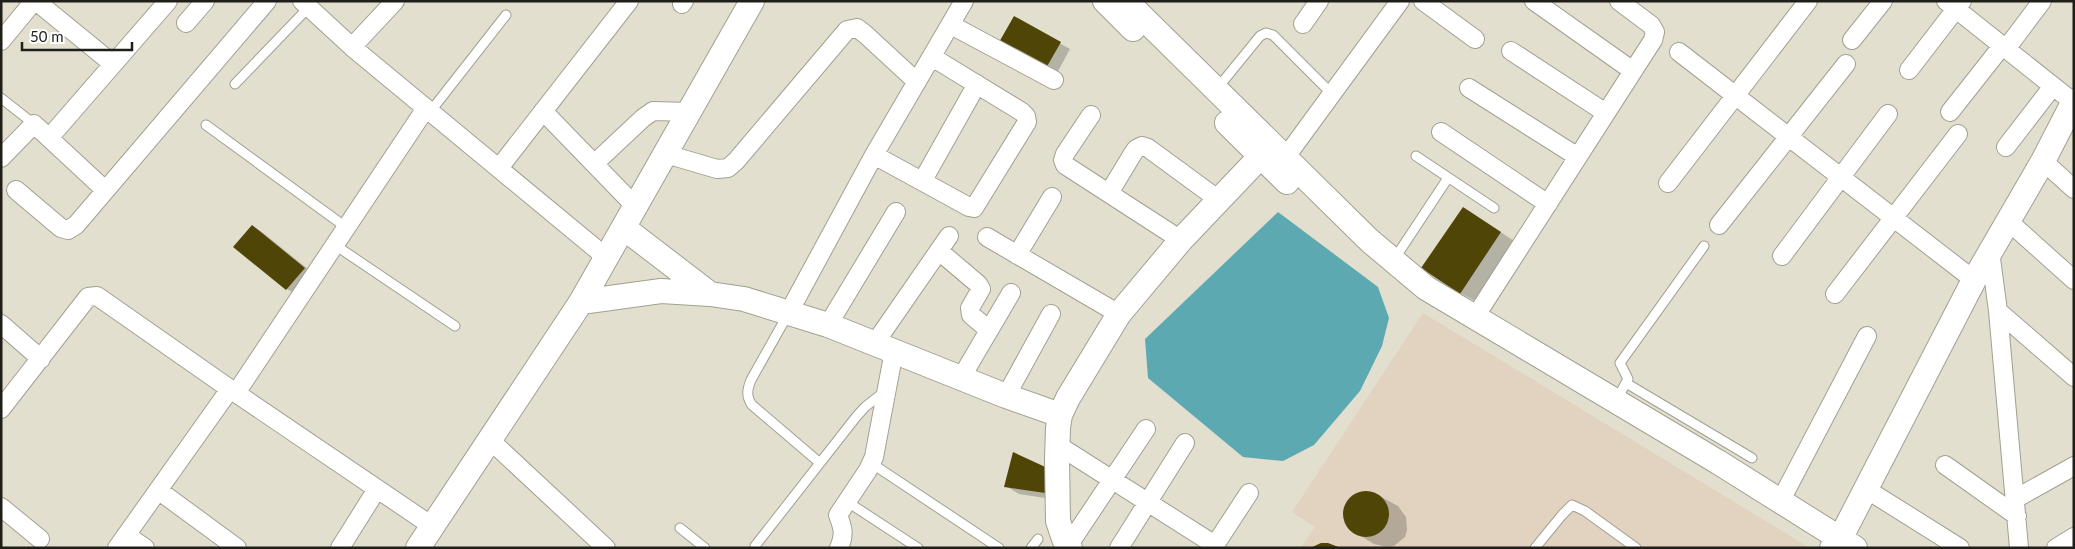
<svg xmlns="http://www.w3.org/2000/svg" width="2075" height="549" viewBox="0 0 2075 549" font-family="Lato,sans-serif">
<style>
.industrial{fill:#e2d2c0}
.water{fill:#5ca9b2}
.shadow{fill:#0003}
.building{fill:#4f4506}
.lines{fill:none;stroke-linecap:round;stroke-linejoin:round}
.lane-casing{stroke:#a2a090;stroke-width:11}
.street-casing{stroke:#a2a090;stroke-width:20}
.secondary-casing{stroke:#a2a090;stroke-width:26}
.lane{stroke:#fff;stroke-width:9}
.street{stroke:#fff;stroke-width:18}
.secondary{stroke:#fff;stroke-width:24}
</style>
<rect width="100%" height="100%" fill="#e2dfcf"/>
<!-- industrial -->
<path class="industrial" d="M1423,313l387,235h-510l15,-21 -23,-15z"/>
<!-- water -->
<path class="water" d="M1278,212l100,75 11,31 -7,28 -22,45 -46,54 -31,16 -40,-4 -95,-79 -3,-39z"/>
<!-- shadow -->
<path class="shadow" d="M1014,18l56,31 -14,26 -56,-31z
M1463,208l56,36 -40,59 -19,-10z
M252,226l10,6 52,42 -17,21 -10,-6 -52,-42z
M1067,480l-2,21 -46,-7 -13,-8z
M1372,492l26,14 8,11 1,13 -2,7 -11,9 -7,1 -13,-3 -20,-12 -9,-10v-14l2,-6 11,-9z"/>
<!-- building -->
<path class="building" d="M1014,16l47,26 -16,28 -47,-26z
M1463,207l38,25 -41,62 -39,-26z
M252,225l53,43 -19,22 -53,-43z
M1013,452l41,19 -2,23 -48,-7z
M1343 514a23 23 0 1 1 46 0a23 23 0 1 1-46 0Z
M1321,543h7l13,5h-31z"/>
<g class="lines">
<!-- lane casing -->
<g class="lane-casing">
<path id="lane" d="M235,84l74,-77
M1216,90l44,-54 6,-3 7,2 59,59
M1,98l33,26
M430,112l76,-97
M206,125l141,103
M1416,156l78,52
M335,245l120,81
M1393,261l55,-83
M788,314l-37,66c-4,10 -5,16 1,25l68,58
M1626,383l126,75
M1616,401l12,-22 -8,-16 84,-117
M871,463l128,85
M846,501l72,47
M680,528l25,20
M755,546l101,-129 9,-10 19,-15
M1031,548l7,-9
M1535,548l27,-33 10,-10 13,6 51,37"/>
</g>
<!-- street casing -->
<g class="street-casing">
<path id="street" d="M36,1l77,63
M302,1l50,46 255,211
M1423,1l52,38
M1534,1l99,70
M1946,1l127,101
M682,4l2,-3
M186,23l19,-22
M1303,24l16,-23
M951,25l103,55
M1852,40l31,-39
M1,41l33,-40
M352,47l43,-46
M2006,49l36,-48
M1511,51l95,62
M1679,52l295,228
M1909,70l53,-69
M1469,88l109,69
M543,111l93,96
M1950,112l52,-66
M1091,115l-26,39 -2,6 2,5 116,75
M1441,132l107,72
M49,138l119,-137
M2006,147l47,-61
M666,154l51,15 11,-1 8,-7 111,-131 10,-2 8,6 52,48
M874,155l95,52 5,1 53,-86 -1,-6 -4,-4 -90,-55
M1,158l33,-34 71,66
M1285,158l115,-157
M2043,161l31,28
M594,164l49,-46 10,-7 37,1
M499,168l130,-167
M923,180l54,-96
M1668,183l140,-182
M16,190l45,38 7,2 8,-5 191,-224
M1109,193l23,-38 4,-6 6,-3 6,2 71,52
M2007,220l67,60
M1719,225l127,-161
M987,237l132,77
M939,251l39,33 3,5 -11,19 1,7 18,15
M1990,251l8,60 21,237
M1017,255l35,-58
M1782,256l106,-142
M1835,294l123,-160
M1998,311l76,66
M789,312l85,-157 90,-154
M1475,317l178,-277 2,-8 -4,-7 -32,-24
M1,324l40,35
M828,325l68,-113
M875,343l74,-107
M961,378l50,-85
M236,393l190,-285
M1006,396l45,-82
M1,409l87,-112 9,-1 133,93 202,137
M490,440l116,108
M1056,444l159,101
M1945,465l72,51
M1866,489l94,59
M158,490l79,58
M2015,499l59,-33
M1781,500l86,-164
M1,507l39,32
M126,535l19,13
M1068,546l78,-117
M117,548l113,-159
M340,548l37,-59
M839,548c6,-13 4,-20 -1,-33l30,-45 6,-13 20,-106
M1119,548l66,-105
M1213,548l36,-55
M2056,548l18,-11"/>
</g>
<!-- secondary casing -->
<g class="secondary-casing">
<path id="secondary" d="M1105,1l28,28
M1126,1l244,240 56,47 292,174 137,86
M1227,123l60,59
M624,228l86,66
M581,302l80,-11 49,3 34,5 84,26 178,71 54,19
M418,548l163,-246 171,-301
M1070,548l-6,-9 -6,-18 -1,-62 1,-31 2,-13 8,-17 51,-84 62,-74 79,-83
M1832,548l8,-9 134,-259 69,-119 31,-60"/>
</g>
<!-- lane -->
<use href="#lane" class="lane"/>
<!-- street -->
<use href="#street" class="street"/>
<!-- secondary -->
<use href="#secondary" class="secondary"/>
</g>
<!-- border -->
<rect width="2075" height="549" fill="none" stroke="#1f1e18" stroke-width="5"/>
<!-- scale -->
<path d="M22 42v8h110v-8" fill="none" stroke="#1f1e18" stroke-width="2.5"/>
<text x="30" y="42" font-size="15" fill="#1f1e18" stroke="#ffffff" stroke-width="4" paint-order="stroke">50 m</text>
</svg>
